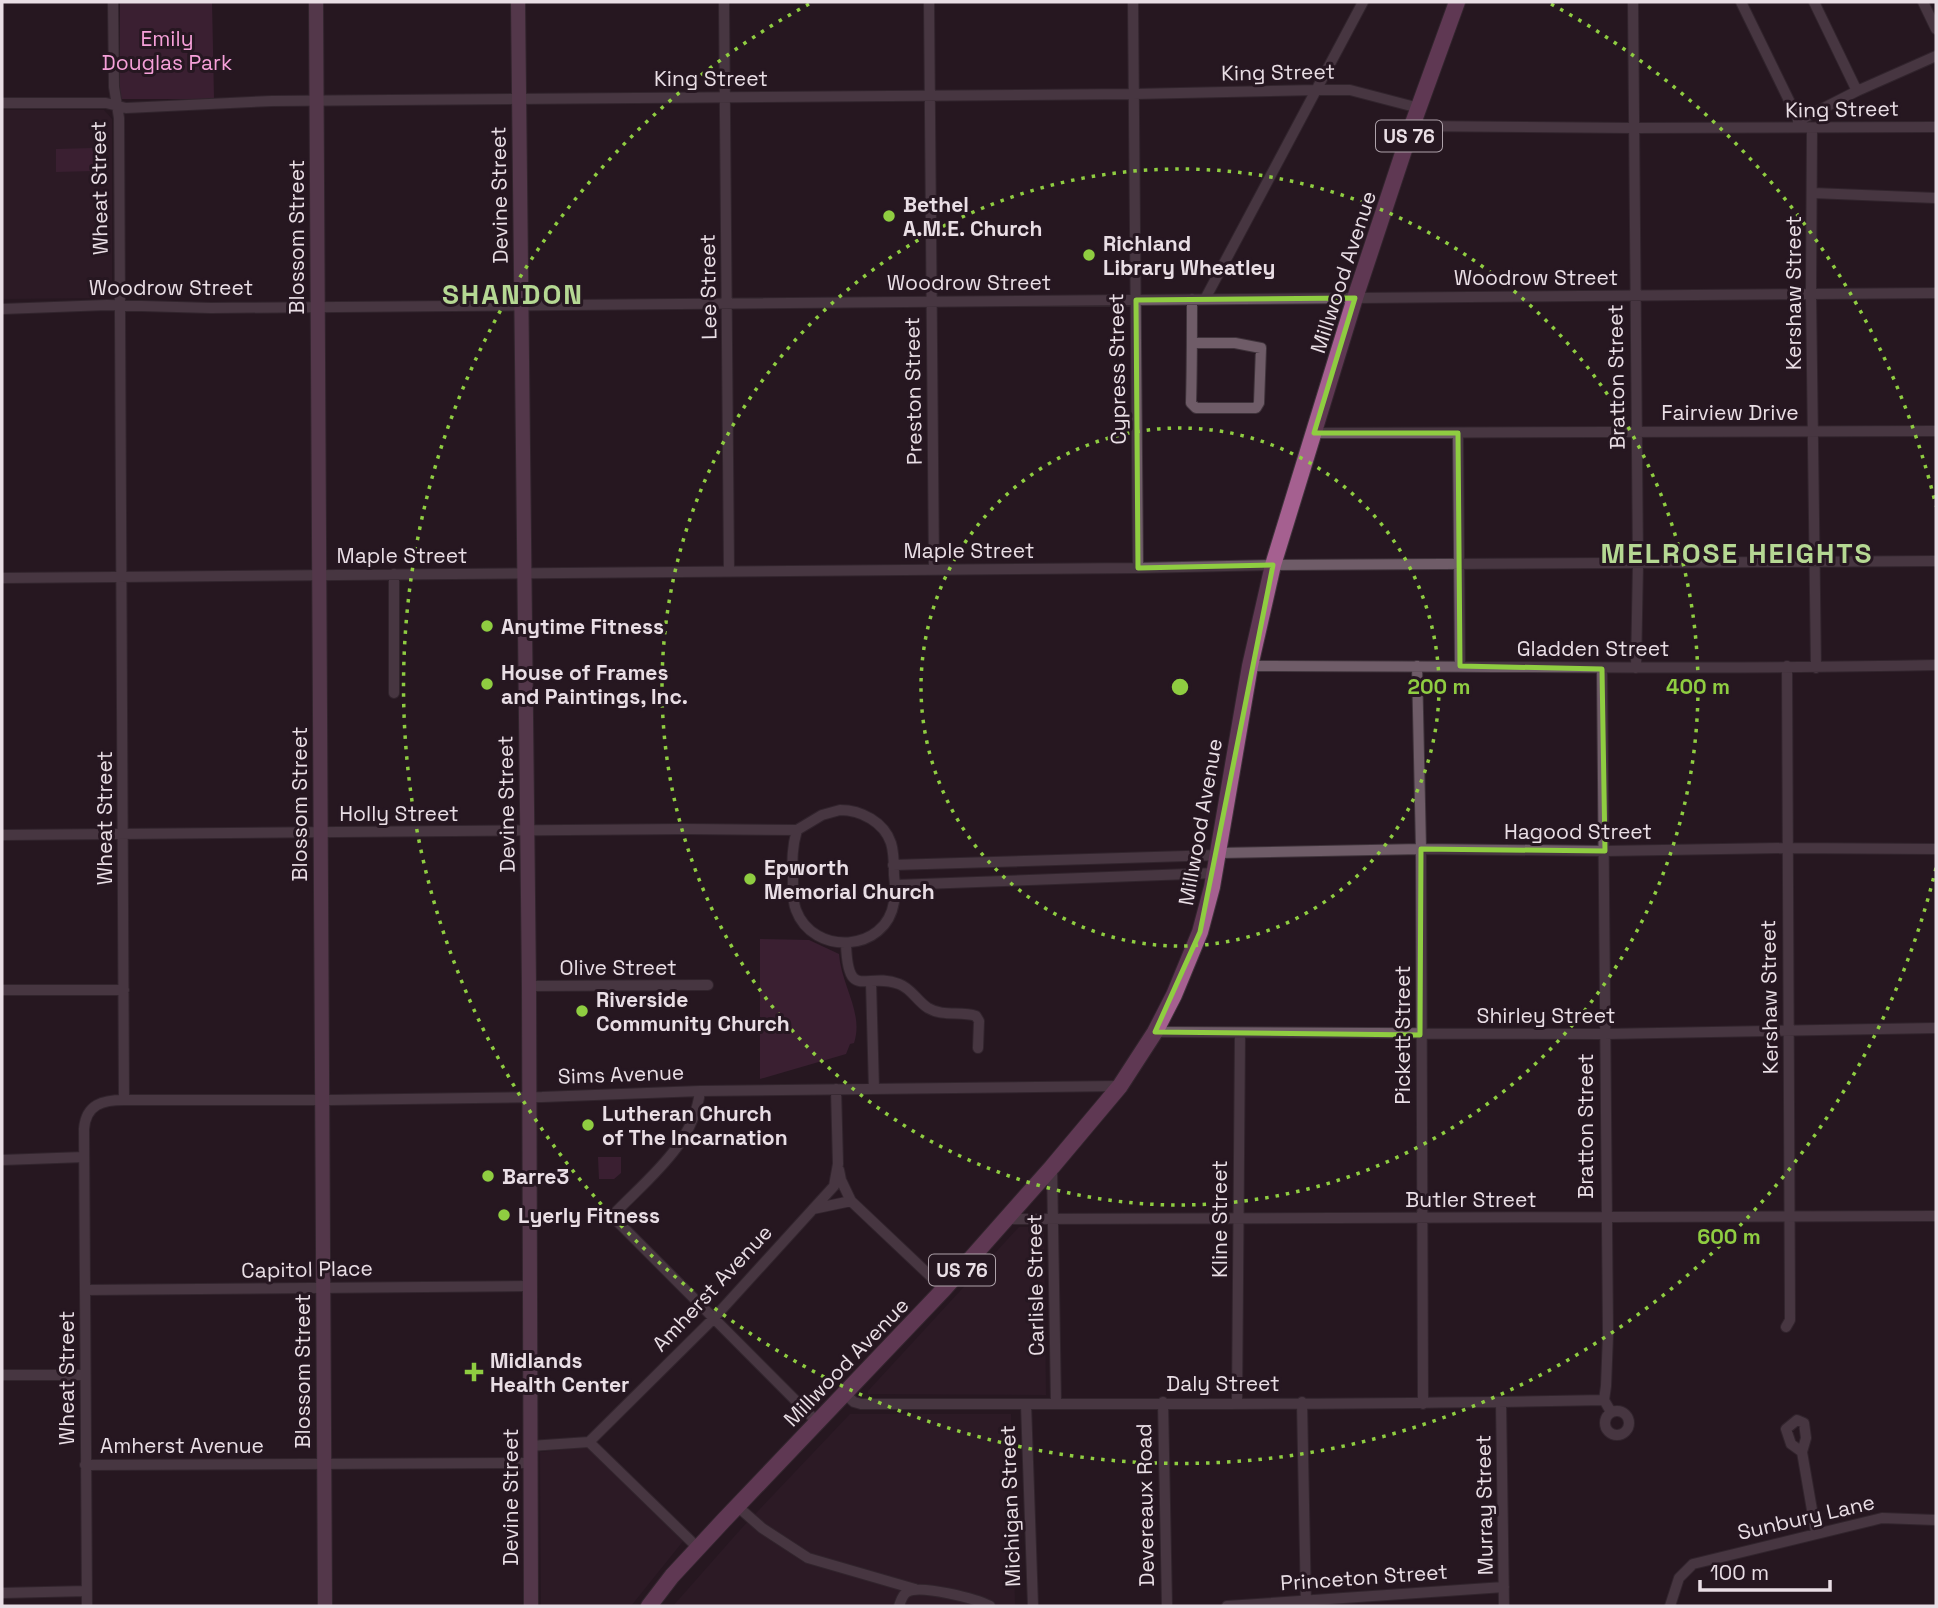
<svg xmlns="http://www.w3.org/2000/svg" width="1938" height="1608" viewBox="0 0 1938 1608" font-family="'Space Grotesk',sans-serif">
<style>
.built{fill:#331d2b}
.green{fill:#522945}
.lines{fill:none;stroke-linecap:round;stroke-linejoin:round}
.street-casing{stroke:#3f333b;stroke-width:12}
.secondary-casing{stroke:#3f333b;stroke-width:16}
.primary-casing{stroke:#3f333b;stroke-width:18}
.street{stroke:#6f5c68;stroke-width:10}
.secondary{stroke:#8a5e7c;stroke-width:14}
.primary{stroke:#a56090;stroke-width:16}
.marked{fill:none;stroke:#8fcd41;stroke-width:5;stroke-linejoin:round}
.ring{fill:none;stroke:#8fcd41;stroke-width:3.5;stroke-dasharray:3.5 7}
.poi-dot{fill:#8fcd41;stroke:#261721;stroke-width:2.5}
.labels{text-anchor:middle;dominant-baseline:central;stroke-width:6;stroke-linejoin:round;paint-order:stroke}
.shield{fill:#261721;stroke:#aea2aa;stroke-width:2}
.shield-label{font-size:19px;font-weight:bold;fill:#e9dee5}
.park-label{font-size:21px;fill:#f6a0d9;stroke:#261721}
.street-label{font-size:21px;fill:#e9dee5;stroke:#261721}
.poi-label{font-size:21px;font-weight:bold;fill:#e9dee5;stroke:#261721;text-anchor:start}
.district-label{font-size:28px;font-weight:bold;letter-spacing:2px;fill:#b5d893;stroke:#261721}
.centre{fill:#8fcd41;stroke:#261721;stroke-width:3.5}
.ring-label{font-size:21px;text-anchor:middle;font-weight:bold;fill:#8fcd41;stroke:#261721;stroke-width:6;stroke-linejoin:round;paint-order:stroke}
</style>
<rect width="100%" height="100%" fill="#261721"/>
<!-- built -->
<path class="built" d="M2,110h102l8,9v173l-6,6 -104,1z
M1019,1227h25l2,168 -178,-1v-3z
M850,1414h161l4,192h-342l67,-76z
M590,1447l94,93 -53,66h-90l-1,-154z"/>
<!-- green -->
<path class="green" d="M120,2h92l2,97h-94z
M93,148v23l-37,1v-23z
M760,939l49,1 30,14c2,31 25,59 15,89l-4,1 -4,10 -86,25z
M598,1157h23v16l-7,6h-15z"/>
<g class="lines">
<!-- street casing -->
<g class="street-casing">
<path id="street" d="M113,2l1,85 5,31 5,982
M724,2l5,569
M929,2l5,568
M1133,2l5,566
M1633,2l5,562 -2,104
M1741,2l60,123
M1814,2l43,89
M1923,2l13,27
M2,103h104l20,5 146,-7 862,-7 182,-4h34l69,18
M1798,121l59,-30 79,-35
M1412,126l221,2 303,-1
M1812,128l-1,166 5,374
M1813,193l123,5
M1205,299l158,-297
M2,309l105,-4 104,3 1725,-15
M1192,343h43l26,5 -2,55 -3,5h-60l-5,-5c1,-34 1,-69 1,-104
M1314,433l622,-2
M1458,433l2,233
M394,574v119
M2,578l1136,-10 135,-3 663,-4
M1250,666c229,0 457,4 686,-1
M1417,666l4,183 2,555
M1602,669l6,666 -2,51 -2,14 7,12
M840,810c21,0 44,12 51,33 3,9 3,22 3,32 1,8 2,18 0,27 -8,51 -81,54 -98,8 -4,-10 -3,-22 -3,-32 -1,-18 -1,-31 4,-48l25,-15z
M2,835l682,-6 113,1
M1219,853l202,-4 184,2 181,-3 150,1
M893,865l326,-10
M895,885l320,-12
M846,944c2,59 20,27 53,40 12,4 18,17 29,24 15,9 32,3 48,8l3,5 -1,27
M871,982l3,107
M529,986l179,-1
M2,990h122
M1155,1032l449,2 332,-6
M700,1091c-6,54 -53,88 -88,125l205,206
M2,1160l82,-3
M1052,1167l4,236
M839,1170l2,10 10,21 93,88
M813,1209l38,-8
M1006,1219l930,-3
M85,1290l445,-4
M1786,1327l4,-7 -3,-654
M2,1375h83
M845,1394l9,8 7,2c248,0 495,1 743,-4
M1163,1402l4,204
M1302,1402l4,204
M1501,1402l3,204
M1237,1403l3,-369
M1026,1404l7,202
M1605 1423a12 12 0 1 1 24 0a12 12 0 1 1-24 0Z
M589,1442l109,106
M530,1446l59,-4 124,-123 121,-133 4,-22 -2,-75
M1802,1452l-11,-8 -5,-15 11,-9 7,3 2,15 -4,14 14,81
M85,1465l446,-2
M737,1506l25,22 46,30 107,31
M2,1593l85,-2
M87,1606l-3,-477c2,-25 19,-29 40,-29h208l210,-3 158,-6 420,-5
M899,1606c2,-5 3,-11 8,-14 13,-8 70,7 83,14
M1227,1606l277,-19
M1670,1606l9,-28 14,-14 189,-46 54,2"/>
</g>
<!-- secondary casing -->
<g class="secondary-casing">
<path id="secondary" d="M316,2l9,1604
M518,2l11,984 2,620"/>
</g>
<!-- primary casing -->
<g class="primary-casing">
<path id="primary" d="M649,1606l23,-30 52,-56 220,-231 108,-122 68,-81 35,-54 19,-37 26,-63 12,-45 38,-221 23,-101 82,-267 57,-172 45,-124"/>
</g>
<!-- street -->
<use href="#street" class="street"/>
<!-- secondary -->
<use href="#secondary" class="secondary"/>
<!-- primary -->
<use href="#primary" class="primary"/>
</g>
<!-- marked area -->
<path d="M0 0H1938V1608H0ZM1355,298l-41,135h144l2,233 142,3 3,182 -184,-2 -1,186 -265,-3 45,-100 73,-367 -135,3 -2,-268z" fill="#261721" fill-opacity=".55" fill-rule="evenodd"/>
<path class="marked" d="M1355,298l-41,135h144l2,233 142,3 3,182 -184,-2 -1,186 -265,-3 45,-100 73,-367 -135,3 -2,-268z"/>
<!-- distance rings -->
<g class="ring">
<circle cx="1180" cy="687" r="259"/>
<circle cx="1180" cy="687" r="518"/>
<path d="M1936 868A777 777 0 1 1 809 4M1551 4A777 777 0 0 1 1936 506"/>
</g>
<!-- markers -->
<g class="poi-dot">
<circle cx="889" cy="216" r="7"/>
<circle cx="1089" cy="255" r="7"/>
<circle cx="487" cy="626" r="7"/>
<circle cx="487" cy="684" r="7"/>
<circle cx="750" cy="879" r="7"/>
<circle cx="582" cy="1011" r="7"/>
<circle cx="588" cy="1125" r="7"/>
<circle cx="488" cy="1176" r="7"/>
<circle cx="504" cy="1215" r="7"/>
<path d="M470.5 1361.5h7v7h7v7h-7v7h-7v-7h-7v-7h7z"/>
</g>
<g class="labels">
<!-- shield labels -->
<g class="shield">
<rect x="1376" y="120.5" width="66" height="31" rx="5"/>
<rect x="929" y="1254.5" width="66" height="31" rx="5"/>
</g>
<g class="shield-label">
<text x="1409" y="136">US 76</text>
<text x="962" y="1270">US 76</text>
</g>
<!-- park labels -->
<g class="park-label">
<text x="167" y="38">Emily<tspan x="167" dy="24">Douglas Park</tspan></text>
</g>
<!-- street labels -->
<g class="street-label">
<text transform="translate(1278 72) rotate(-1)">King Street</text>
<text x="711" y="78">King Street</text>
<text transform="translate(1842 109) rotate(-1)">King Street</text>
<text transform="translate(99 188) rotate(-91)">Wheat Street</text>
<text transform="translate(499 195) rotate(-91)">Devine Street</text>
<text transform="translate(296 237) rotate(-90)">Blossom Street</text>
<text transform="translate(1343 272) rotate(-72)">Millwood Avenue</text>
<text x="1536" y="277">Woodrow Street</text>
<text x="969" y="282">Woodrow Street</text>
<text x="171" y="287">Woodrow Street</text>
<text transform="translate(708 287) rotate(-91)">Lee Street</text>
<text transform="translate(1793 293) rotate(-90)">Kershaw Street</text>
<text transform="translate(1117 369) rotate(-91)">Cypress Street</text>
<text transform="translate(1616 377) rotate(-91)">Bratton Street</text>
<text transform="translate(913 391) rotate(-91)">Preston Street</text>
<text x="1730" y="412">Fairview Drive</text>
<text x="969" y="550">Maple Street</text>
<text x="402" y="555">Maple Street</text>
<text x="1593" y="648">Gladden Street</text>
<text transform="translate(299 804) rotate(-90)">Blossom Street</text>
<text transform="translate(506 804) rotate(-91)">Devine Street</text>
<text x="399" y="813">Holly Street</text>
<text transform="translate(104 818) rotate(-90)">Wheat Street</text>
<text transform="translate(1200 822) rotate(-80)">Millwood Avenue</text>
<text x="1578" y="831">Hagood Street</text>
<text x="618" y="967">Olive Street</text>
<text transform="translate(1769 997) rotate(-91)">Kershaw Street</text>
<text x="1546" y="1015">Shirley Street</text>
<text transform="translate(1402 1035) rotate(-90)">Pickett Street</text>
<text transform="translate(621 1074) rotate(-2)">Sims Avenue</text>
<text transform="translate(1585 1126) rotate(-90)">Bratton Street</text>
<text x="1471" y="1199">Butler Street</text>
<text transform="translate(1219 1219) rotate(-90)">Kline Street</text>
<text transform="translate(307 1269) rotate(-1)">Capitol Place</text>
<text transform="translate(1035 1285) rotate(-91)">Carlisle Street</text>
<text transform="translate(712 1288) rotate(-47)">Amherst Avenue</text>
<text transform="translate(846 1362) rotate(-46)">Millwood Avenue</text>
<text transform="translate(302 1371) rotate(-90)">Blossom Street</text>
<text transform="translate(66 1378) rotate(-90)">Wheat Street</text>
<text x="1223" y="1383">Daly Street</text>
<text x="182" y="1445">Amherst Avenue</text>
<text transform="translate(510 1497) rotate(-90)">Devine Street</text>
<text transform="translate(1145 1505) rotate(-91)">Devereaux Road</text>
<text transform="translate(1484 1505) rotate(-91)">Murray Street</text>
<text transform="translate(1010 1506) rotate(-92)">Michigan Street</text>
<text transform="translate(1806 1517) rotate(-13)">Sunbury Lane</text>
<text transform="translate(1364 1577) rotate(-4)">Princeton Street</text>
</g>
<!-- poi labels -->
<g class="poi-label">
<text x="903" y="204">Bethel<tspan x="903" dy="24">A.M.E. Church</tspan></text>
<text x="1103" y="243">Richland<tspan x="1103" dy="24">Library Wheatley</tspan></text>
<text x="501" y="626">Anytime Fitness</text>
<text x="501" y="672">House of Frames<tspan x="501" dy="24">and Paintings, Inc.</tspan></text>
<text x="764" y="867">Epworth<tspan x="764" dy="24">Memorial Church</tspan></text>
<text x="596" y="999">Riverside<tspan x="596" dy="24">Community Church</tspan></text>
<text x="602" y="1113">Lutheran Church<tspan x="602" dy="24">of The Incarnation</tspan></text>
<text x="502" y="1176">Barre3</text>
<text x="518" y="1215">Lyerly Fitness</text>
<text x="490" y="1360">Midlands<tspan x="490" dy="24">Health Center</tspan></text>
</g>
<!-- district labels -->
<g class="district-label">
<text x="513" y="294">SHANDON</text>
<text x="1737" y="553">MELROSE HEIGHTS</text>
</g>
</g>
<circle cx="1180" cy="687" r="10" class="centre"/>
<g class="ring-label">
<text x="1439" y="694">200 m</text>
<text x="1698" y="694">400 m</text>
<text x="1729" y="1244">600 m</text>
</g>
<!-- border -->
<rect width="1938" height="1608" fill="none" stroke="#e9dee5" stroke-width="7"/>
<!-- scale -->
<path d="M1700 1580v10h130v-10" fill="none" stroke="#e9dee5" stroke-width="3.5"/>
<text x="1710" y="1580" font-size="21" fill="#e9dee5" stroke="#261721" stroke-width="5" paint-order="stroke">100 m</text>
</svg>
